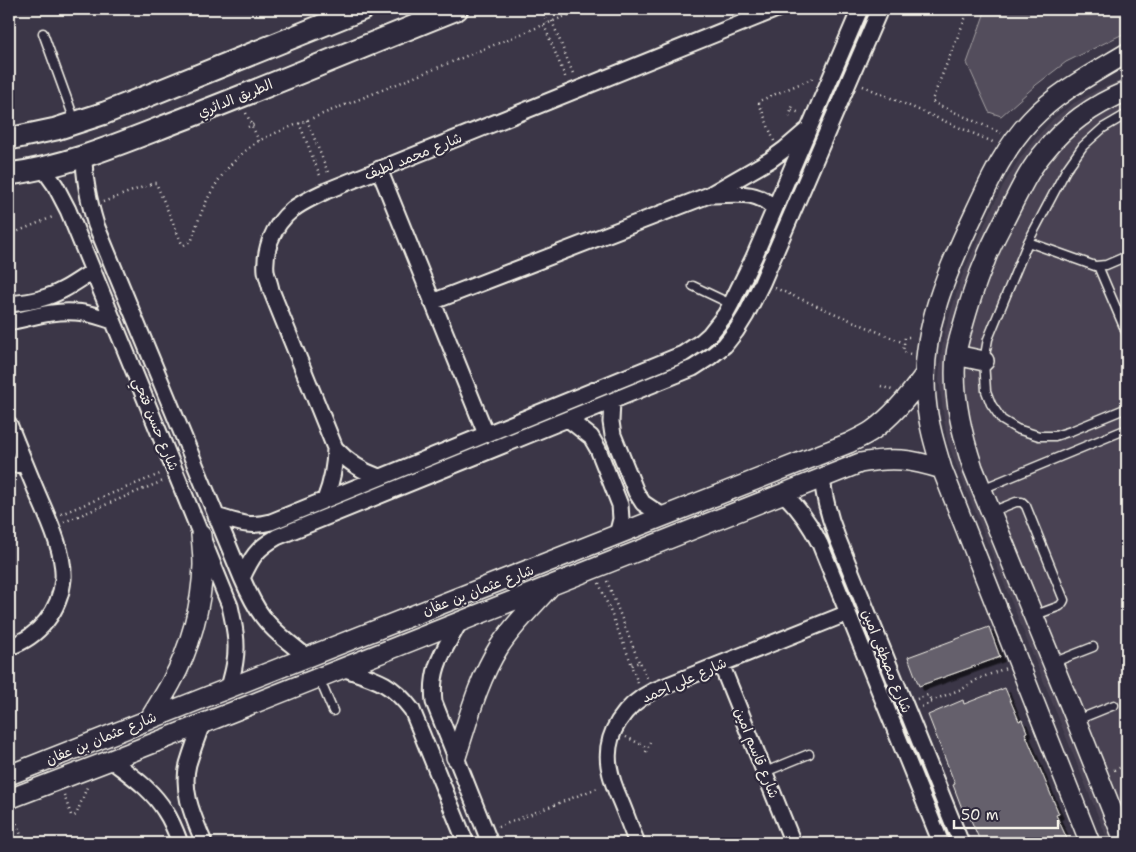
<svg xmlns="http://www.w3.org/2000/svg" width="1136" height="852" viewBox="0 0 1136 852" font-family="'Shantell Sans','Playpen Sans Arabic',sans-serif">
<style>
.built{fill:#484352}
.green{fill:#534e5c;stroke:#a4a0a2}
.building{fill:#65616c;stroke:#f4f1e8;filter:url(#shadow)}
.lines{fill:none;stroke-linecap:round;stroke-linejoin:round}
.service-casing{stroke:#f4f1e8;stroke-width:11}
.minor-casing{stroke:#f4f1e8;stroke-width:19}
.tertiary-casing{stroke:#f4f1e8;stroke-width:22}
.secondary-casing{stroke:#f4f1e8;stroke-width:25}
.path{stroke:#f4f1e8;stroke-width:2.5;stroke-dasharray:1 4;stroke-linecap:butt}
.service{stroke:#2f2a3d;stroke-width:8}
.minor{stroke:#2f2a3d;stroke-width:15}
.tertiary{stroke:#2f2a3d;stroke-width:19}
.secondary{stroke:#2f2a3d;stroke-width:21}
.labels{text-anchor:middle;dominant-baseline:central;stroke-width:4.5;stroke-linejoin:round;paint-order:stroke}
.street-label{font-size:14px;fill:#f4f1e8;stroke:#2f2a3d}
</style>
<defs>
<filter id="shadow"><feDropShadow dx="4.5" dy="4.5" stdDeviation="0" flood-color="#0009"/></filter>
</defs>
<rect width="100%" height="100%" fill="#3b3647"/>
<filter id="ink" filterUnits="userSpaceOnUse"><feTurbulence type="fractalNoise" baseFrequency=".02" numOctaves="2"/><feDisplacementMap in="SourceGraphic" scale="10" xChannelSelector="R" yChannelSelector="G"/><feConvolveMatrix kernelMatrix="1 2 1 2 8 2 1 2 1" color-interpolation-filters="sRGB"/></filter>
<g filter="url(#ink)">
<!-- built -->
<path class="built" d="M1127,78v765h-18l-154,-381 -8,-23 -4,-28 -4,-31 2,-25 4,-24 16,-52 31,-71 13,-26 14,-22 16,-21 18,-20 21,-16 23,-13z"/>
<!-- green -->
<path class="green" d="M986,9h141v23l-61,30 -30,23 -35,31 -12,-4 -22,-49z"/>
<!-- building -->
<path class="building" d="M989,627l11,30 -81,29 -11,-29z
M1005,688l14,33 3,-1 5,12 -2,1 34,81 -3,1 13,28h-88l-15,-34 -3,2 -10,-26 2,-1 -27,-69 35,-15 1,4z"/>
<g class="lines">
<!-- service casing -->
<g class="service-casing">
<path id="service" d="M43,33l32,88
M1127,114l-24,14 -20,18 -17,24 -38,72 -40,97 -4,22 2,30 5,13 11,16 15,9 22,7h16l16,-5 56,-23
M1028,242l67,24 11,-1 21,-9
M1098,266l29,68
M693,286l38,18
M982,489l145,-60
M991,512l25,-10h6l4,4 38,94 -1,2 -3,4 -27,10
M1052,663l41,-16
M319,678l14,33
M1077,720l37,-15
M765,772l44,-18"/>
</g>
<!-- minor casing -->
<g class="minor-casing">
<path id="minor" d="M84,156c0,24 5,46 12,69l146,353c6,14 12,27 21,39 12,16 29,28 44,40
M43,168l12,17 13,25 162,396c4,18 8,36 5,55 -1,9 -4,18 -6,27
M379,169l107,265
M710,195c25,0 45,-6 64,13
M432,302l277,-107 61,-35 15,-11 21,-18
M9,304c10,-1 21,-2 31,-5 20,-5 36,-17 53,-28
M9,322c21,-4 44,-12 66,-10 13,0 25,5 38,9
M612,401l-1,21 2,13 23,57 7,11 21,14
M568,419l23,18 7,12 22,56 1,14 -4,16
M9,424c9,23 19,47 29,71 10,23 27,59 25,84 -3,32 -24,58 -54,68
M9,465l16,-1
M379,477c-18,-6 -31,-15 -44,-29l-64,-158c-1,-6 -4,-13 -5,-19 -1,-10 1,-21 4,-30 11,-29 30,-38 56,-50l451,-182
M822,477c2,21 7,40 15,60l124,306
M783,493c16,15 27,31 37,51l121,299
M325,500c7,-18 10,-33 10,-52
M216,516c21,6 33,12 55,6l412,-168 18,-12 9,-8 15,-19 6,-11 23,-47 106,-248
M242,578c10,-21 14,-29 35,-41l416,-169 17,-11 15,-12 11,-14 10,-16 16,-32 118,-274
M460,621c-16,30 -30,46 -26,81l56,141
M721,664l72,179
M342,668c32,11 48,13 70,42l54,133
M202,724c-5,13 -10,27 -14,40 -7,28 6,54 16,79
M111,760c19,15 41,29 54,51 7,10 11,21 15,32
M637,843c-6,-14 -11,-29 -17,-43 -5,-11 -9,-22 -11,-34 -5,-33 16,-61 44,-75l195,-78"/>
</g>
<!-- tertiary casing -->
<g class="tertiary-casing">
<path id="tertiary" d="M956,355l28,6
M149,720c7,-12 15,-24 22,-37 19,-34 31,-78 32,-118 0,-10 -1,-20 -2,-30
M456,757c12,-37 22,-77 43,-110 14,-22 33,-40 50,-59
M9,775l840,-332c8,-4 17,-8 24,-13 21,-15 37,-35 52,-56
M9,799l102,-39 749,-297c33,-6 50,-4 82,6
M1090,843l-148,-374c-7,-23 -14,-46 -16,-70 -7,-67 22,-130 50,-189 15,-32 30,-64 55,-90 26,-28 63,-47 96,-67
M1125,843l-49,-123 -103,-252c-12,-36 -21,-75 -17,-113 1,-11 5,-22 8,-33 6,-21 12,-41 21,-61 6,-17 15,-32 23,-48 11,-21 21,-44 37,-62 21,-27 51,-47 82,-60"/>
</g>
<!-- secondary casing -->
<g class="secondary-casing">
<path id="secondary" d="M9,139l47,-10 49,-16 258,-104
M9,174c61,-8 119,-34 177,-56 91,-35 181,-73 271,-109"/>
</g>
<!-- path -->
<path class="path" d="M536,9h2
M541,9l6,14
M969,9l-37,91 2,3 67,30
M552,21l22,55
M544,25l22,54
M863,86l130,56
M792,110l8,3
M246,113l13,28
M789,117l4,-12
M307,120l22,55
M299,123l22,55
M248,127l8,-4
M774,141l-15,-38v-2l57,-24
M103,202l51,-19h2l26,61 2,1 8,-5c12,-41 29,-73 65,-98 7,-4 14,-7 21,-10l305,-123
M9,235l46,-19
M775,288l129,55
M910,354l-6,-2 -1,-1 2,-14h7
M881,386l11,4
M61,514l99,-40
M64,522l99,-41
M607,581l32,81
M599,583l33,82
M638,683l-7,-18 9,-3 7,16
M917,699l11,-4 4,7 -11,5
M931,701l33,-13 14,-9 28,-11
M626,737l22,11
M9,743l6,14
M646,752l4,-10
M1114,770l13,-5
M64,795l7,20 3,1 2,-1 11,-28
M13,814l11,29
M498,827l102,-40
M68,843l6,-1 10,1"/>
<!-- service -->
<use href="#service" class="service"/>
<!-- minor -->
<use href="#minor" class="minor"/>
<!-- tertiary -->
<use href="#tertiary" class="tertiary"/>
<!-- secondary -->
<use href="#secondary" class="secondary"/>
</g>
</g>
<g class="labels">
<!-- street labels -->
<g class="street-label">
<text transform="translate(235 98) rotate(-22)">الطريق الدائري</text>
<text transform="translate(413 156) rotate(-22)">شارع محمد لطيف</text>
<text transform="translate(156 424) rotate(68)">شارع حسن فتحي</text>
<text transform="translate(478 590) rotate(-21)">شارع عثمان بن عفان</text>
<text transform="translate(887 661) rotate(68)">شارع مصطفى امين</text>
<text transform="translate(684 680) rotate(-24)">شارع على احمد</text>
<text transform="translate(101 738) rotate(-22)">شارع عثمان بن عفان</text>
<text transform="translate(757 753) rotate(68)">شارع قاسم امين</text>
</g>
</g>
<!-- margin -->
<rect width="1136" height="852" fill="none" stroke="#2f2a3d" stroke-width="30"/>
<rect x="15" y="15" width="1106" height="822" fill="none" stroke="#f4f1e8" stroke-width="2" filter="url(#ink)"/>
<!-- scale -->
<path d="M954 820v8h104v-8" fill="none" stroke="#f4f1e8" stroke-width="2.5"/>
<text x="961" y="820" font-size="15" fill="#f4f1e8" stroke="#2f2a3d" stroke-width="4" paint-order="stroke">50 m</text>
</svg>
